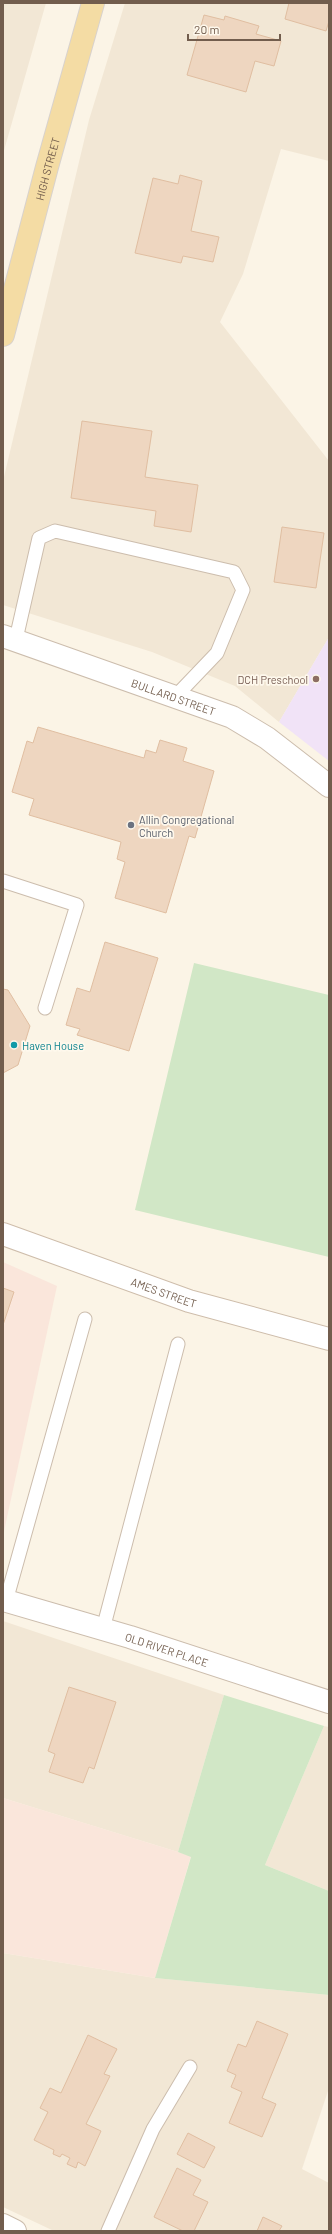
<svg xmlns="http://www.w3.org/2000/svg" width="332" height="2234" viewBox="0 0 332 2234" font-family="Barlow,sans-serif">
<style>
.residential{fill:#f2e7d5}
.commercial{fill:#fae6db}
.education{fill:#f1e3f7}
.green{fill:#d1e7c6}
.building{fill:#eed6c0;stroke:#e0bea1}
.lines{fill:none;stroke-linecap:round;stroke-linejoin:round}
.lane-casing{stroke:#ccbdad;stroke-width:15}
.street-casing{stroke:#ccbdad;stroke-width:24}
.secondary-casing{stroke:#cebdab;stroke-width:24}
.primary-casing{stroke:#d8d2cd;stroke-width:24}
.lane{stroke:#fff;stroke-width:13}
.street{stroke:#fff;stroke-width:22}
.secondary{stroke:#fff;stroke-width:22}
.primary{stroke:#f4dca4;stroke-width:22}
.education-dot{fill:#8d6e63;stroke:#fef8ec;stroke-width:1.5}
.worship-dot{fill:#6b7280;stroke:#fef8ec;stroke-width:1.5}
.culture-dot{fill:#0f9aa8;stroke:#fef8ec;stroke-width:1.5}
.labels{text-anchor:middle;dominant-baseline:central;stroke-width:3.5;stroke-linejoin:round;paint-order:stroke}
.street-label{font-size:11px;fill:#725d4d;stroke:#fef8ec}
.education-label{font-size:11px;fill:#785e54;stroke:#fef8ec;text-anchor:end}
.worship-label{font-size:11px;fill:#5b616d;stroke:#fef8ec;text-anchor:start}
.culture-label{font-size:11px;fill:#0d838f;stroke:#fef8ec;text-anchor:start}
</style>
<rect width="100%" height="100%" fill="#fbf4e6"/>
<!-- residential -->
<path class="residential" d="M3,3h43l-43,151z
M125,3h204v158l-48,-12 -38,125 -23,48 109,139v176l-50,85 -44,-36 -83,-34 -149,-47v-124l86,-361z
M3,1621l221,74 -46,157 -175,-54z
M324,1726l5,1v164l-64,-26z
M3,1953l152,25 174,17v93l-27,81 27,14v48h-275l-51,-24z"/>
<!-- commercial -->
<path class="commercial" d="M3,1262l54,24 -54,250z
M3,1798l188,58 -36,122 -152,-25z"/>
<!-- education -->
<path class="education" d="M329,637v124l-50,-39z"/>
<!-- green -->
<path class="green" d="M194,963l135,32v262l-194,-47z
M224,1695l100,31 -59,139 64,26v104l-174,-17 36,-121 -13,-5z"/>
<!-- building -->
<path class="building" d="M289,3h40v18l-3,10 -41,-12z
M204,15l20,5 1,-4 34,10 -3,8 25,7 -7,25 -19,-5 -9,31 -59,-17z
M180,175l22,6 -11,50 28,6 -6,25 -30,-6 -2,7 -46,-10 18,-75 25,6z
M82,421l70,10 -7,46 53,8 -7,47 -37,-6 2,-15 -85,-13z
M282,527l42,6 -8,55 -42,-6z
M38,727l106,31 2,-8 10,3 4,-13 27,8 -4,13 31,10 -19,67 -6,-2 -23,77 -51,-15 10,-36 -8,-3 4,-17 -92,-27 5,-16 -22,-7 15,-51 6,2z
M105,942l53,16 -29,93 -52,-16 3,-6 -14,-4 11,-37 13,4z
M3,989l5,1 22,36 -12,39 -15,8z
M3,1288l11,4 -11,33z
M69,1687l47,15 -22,67 -5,-2 -6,16 -34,-11 6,-18 -7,-3z
M257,2021l31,13 -26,64 14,6 -14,33 -33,-14 13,-31 -11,-5 5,-12 -9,-4 11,-27 8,3z
M88,2035l29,14 -13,25 6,2 -24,48 15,7 -16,35 -7,-4 -2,6 -9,-4 3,-6 -8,-4 -2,3 -7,-3 1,-4 -20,-10 14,-28 -8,-4 10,-20 11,5z
M188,2133l27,14 -11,21 -27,-14z
M177,2168l24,12 -8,15 15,7 -14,29h-11l-29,-14z
M263,2217l19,9 -3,5h-22z"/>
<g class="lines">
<!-- lane casing -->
<g class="lane-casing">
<path id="lane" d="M16,639l23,-101 16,-7 179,41 9,18 -26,63 -42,44
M3,881l74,24 -32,103
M6,1601l79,-282
M103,1629l75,-285
M108,2231l45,-102 37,-62"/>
</g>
<!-- street casing -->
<g class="street-casing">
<g id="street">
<path id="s1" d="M3,636l229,81 35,21 62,48"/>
<path id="s2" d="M3,1600l127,37 199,65"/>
<path d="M3,2225l12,6"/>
</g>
</g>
<!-- secondary casing -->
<g class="secondary-casing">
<g id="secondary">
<path id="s3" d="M3,1234l186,67 140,38"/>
</g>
</g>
<!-- primary casing -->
<g class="primary-casing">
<g id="primary">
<path id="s4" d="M3,335l44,-168 46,-164"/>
</g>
</g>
<!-- lane -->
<use href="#lane" class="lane"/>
<!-- street -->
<use href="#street" class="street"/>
<!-- secondary -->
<use href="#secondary" class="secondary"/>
<!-- primary -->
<use href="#primary" class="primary"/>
</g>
<!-- markers -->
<circle class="education-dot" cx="316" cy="679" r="4"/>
<circle class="worship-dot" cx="131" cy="825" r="4"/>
<circle class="culture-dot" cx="14" cy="1045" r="4"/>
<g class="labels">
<!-- street labels -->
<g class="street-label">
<text stroke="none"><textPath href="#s4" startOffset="172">HIGH STREET</textPath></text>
<text stroke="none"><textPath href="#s1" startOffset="181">BULLARD STREET</textPath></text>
<text stroke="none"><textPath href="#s3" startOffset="171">AMES STREET</textPath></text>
<text stroke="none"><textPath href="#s2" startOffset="171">OLD RIVER PLACE</textPath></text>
</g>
<!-- education labels -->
<g class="education-label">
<text x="308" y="679">DCH Preschool</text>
</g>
<!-- worship labels -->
<g class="worship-label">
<text x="139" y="819">Allin Congregational<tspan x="139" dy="13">Church</tspan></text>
</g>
<!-- culture labels -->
<g class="culture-label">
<text x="22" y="1045">Haven House</text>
</g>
</g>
<!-- border -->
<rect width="332" height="2234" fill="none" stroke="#725d4d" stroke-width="8"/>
<!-- scale -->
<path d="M188 34v6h92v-6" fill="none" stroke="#725d4d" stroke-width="2"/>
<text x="194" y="34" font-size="12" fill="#725d4d" stroke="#fef8ec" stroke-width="3" paint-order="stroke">20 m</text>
</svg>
